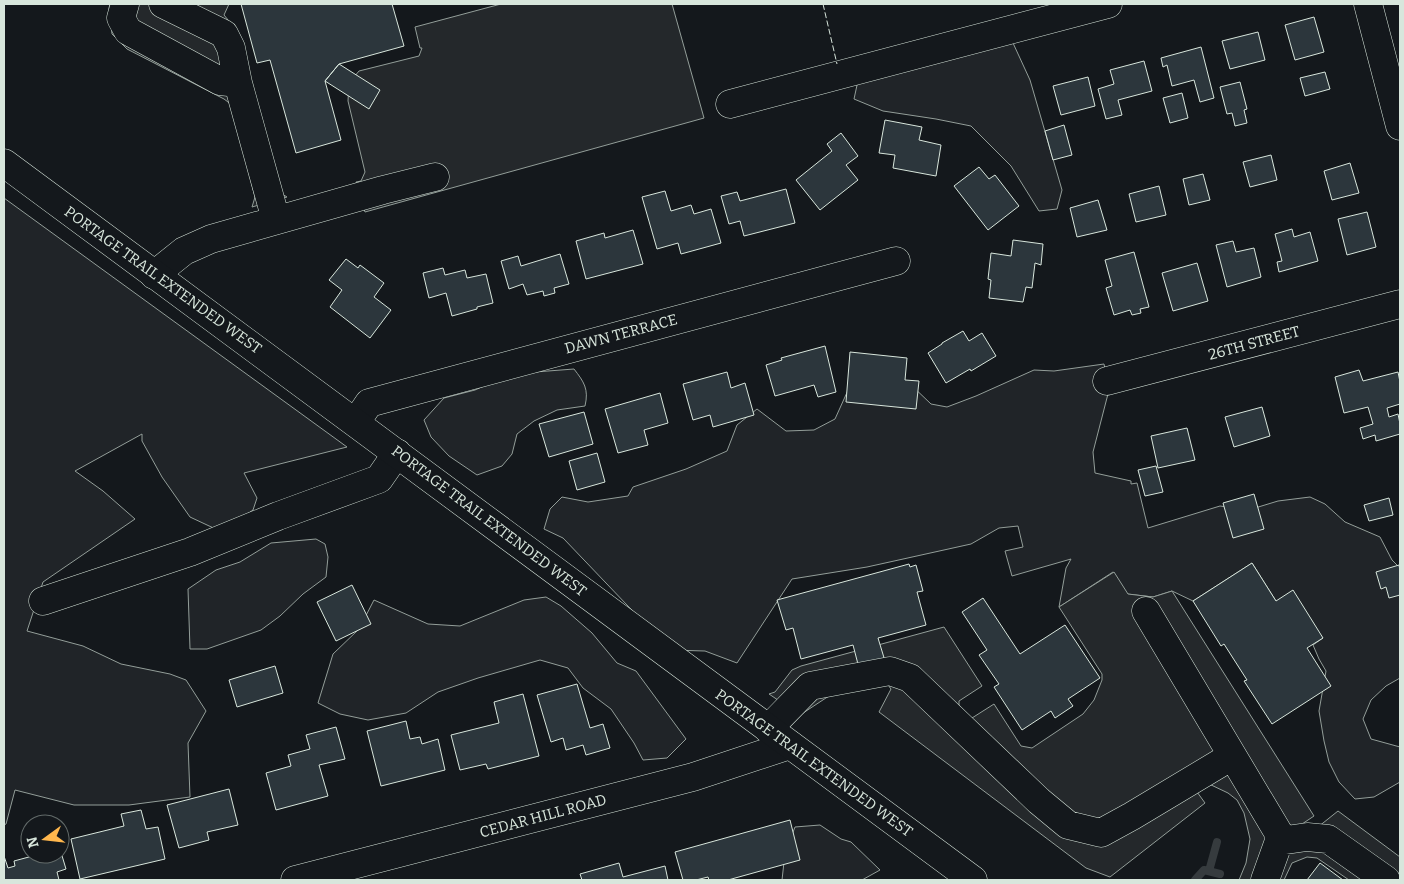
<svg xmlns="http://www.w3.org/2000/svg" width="1404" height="884" viewBox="0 0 1404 884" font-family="Bitter,serif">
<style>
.green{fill:#202428;stroke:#939e99}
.parking{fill:#24282b;stroke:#939e99}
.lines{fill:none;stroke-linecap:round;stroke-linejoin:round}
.stream{stroke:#363b3e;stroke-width:8}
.building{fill:#2c363c;stroke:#d8e6dc}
.minor-casing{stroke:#d8e6dc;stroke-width:29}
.major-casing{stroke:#d8e6dc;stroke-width:29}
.minor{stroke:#14181c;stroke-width:28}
.major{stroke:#14181c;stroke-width:28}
.fence{stroke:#d8e6dc;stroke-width:1;stroke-dasharray:6 2.5;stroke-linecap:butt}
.labels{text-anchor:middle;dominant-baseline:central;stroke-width:4;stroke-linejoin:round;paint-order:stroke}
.street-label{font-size:15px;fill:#d8e6dc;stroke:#14181c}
</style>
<rect width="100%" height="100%" fill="#14181c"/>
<!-- green -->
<path class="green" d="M1013,43l17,37 32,110 -5,19 -18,2 -28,-45 -40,-40 -35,-7 -53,-8 -29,-12 5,-23z
M4,198l343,249 -103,26 13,25 -4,12 -31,22 -32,-15 -28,-40 -20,-36v-7l-67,37 28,20 32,28 -92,63 -16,49 56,15 38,18 49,10 16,6 20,31 -18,32 2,54 -61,8h-55l-59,-15 -9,34 -2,1z
M1104,364l5,26 -16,62 2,21 36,8v3l6,-1 11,45 72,-22 21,3 14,-1 23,-7 32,-4 15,7 20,18 35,15 12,23 8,8v110l-14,8 -15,14 -8,19 8,20 29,8v35l-26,15 -19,2 -16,-17 -10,-20 -5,-21 -5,-30 7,-40 -7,-12 -6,-14 10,-7 -47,-37 -24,-38 -59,38 -21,-10 -19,6 -26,-3 -14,-22 -54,35 7,-39 5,-9 -59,17 -7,-25 18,-4 -5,-21 -19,2 -28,16 -104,23 -75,12 -55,84 -32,-12 -35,-1 -107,-112 -19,-9 6,-20 12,-12 26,5 40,-6 5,-9 53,-18 41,-18 10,-26 20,-16 29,22 28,-1 21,-11 14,-31 59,-6 23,22 16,3 29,-11 58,-26 20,1z
M574,369c10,13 15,20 11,37l-28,4 -23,11 -17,13 -5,20 -10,12 -25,9 -28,-19 -18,-19 -7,-17 20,-22 31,-8 27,-12 33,-6z
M316,539l9,5 3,13 -2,20 -23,17 -23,22 -19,14 -54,19h-17l-2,-60 28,-19 24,-8 31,-19z
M546,597l15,9 31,27 25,30 19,8 50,68 -19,19 -24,2 -9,-17 -23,-34 -28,-21 -15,-20 -28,-8 -62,18 -40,14 -32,21 -38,7 -28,-6 -22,-11 15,-49 26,-25 15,-29 54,24 32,2 64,-26z
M820,825l21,14 10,3 29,28 -18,10h-80l3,-27 10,-26z"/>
<!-- parking -->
<path class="parking" d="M110,4h119l-5,11 13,16 42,161 8,5 -35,10 3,-10 -23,-92 -8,-6 -97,-50 -15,-15 -3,-26z
M501,4h171l32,114 -339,94 -9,-30 5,-1 4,-9 -17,-71 1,-18 10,-12 60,-15 3,-8h-2l-5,-21z
M1114,572l14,22 25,3 19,-6 142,225 -15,10 19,1 20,-16 62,46v14l-3,5v4h-48l-32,-22 -10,-1 -15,6 -8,17h-45l7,-17 4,-24 -6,-26 -7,-13 -9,-7 -21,-10 -15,2 13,18 -95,74 -24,-9 -207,-156 12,-23 -3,-4 -56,9 -32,21 -31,-21 6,-2 17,-22 9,-4 143,-39 38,59 -23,15v4l8,13h5l22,-14 27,42 11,2 51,-34 11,-14 8,-20v-6l-43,-67z"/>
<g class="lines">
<!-- stream -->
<path class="stream" d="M1209,871l8,-29
M1195,880l9,-10 16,4"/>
</g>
<!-- building -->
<path class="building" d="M241,4h151l12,42 -65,18 -14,17 16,59 -45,13 -26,-93 -13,3z
M1314,17l10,35 -29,8 -10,-35z
M1258,32l7,28 -35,9 -8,-28z
M1201,47l13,51 -14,4 -6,-22 -22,6 -5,-21 -4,2 -2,-9z
M1144,61l8,30 -34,9 4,15 -16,4 -8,-30 16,-5 -4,-14z
M339,64l41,26 -11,19 -44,-28z
M1325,72l5,17 -25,7 -5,-18z
M1088,77l7,29 -34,9 -8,-29z
M1240,82l7,27 -3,1 3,13 -12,3 -3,-13 -5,1 -7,-27z
M1182,93l6,25 -18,5 -7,-25z
M885,120l37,7 -3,13 22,5 -5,31 -43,-8 2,-13 -16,-2z
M1064,125l8,30 -19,5 -8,-29z
M841,133l17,23 -12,9 12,15 -38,30 -24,-30 36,-29 -5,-7z
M1271,155l6,25 -27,7 -7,-25z
M1350,163l9,30 -27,7 -8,-29z
M979,167l10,12 6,-4 24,31 -31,24 -34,-44z
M1203,174l7,26 -21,5 -6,-26z
M1159,186l7,29 -30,7 -7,-28z
M786,189l9,34 -51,13 -4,-15 -11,3 -8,-28 16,-4 3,9z
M665,191l6,20 20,-6 3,9 17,-5 10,34 -40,11 -3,-11 -21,6 -15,-52z
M1098,200l9,30 -30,7 -7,-29z
M1367,212l9,35 -29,8 -9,-36z
M1292,229l2,8 16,-5 8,29 -39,11 -2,-10 5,-1 -7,-27z
M633,230l10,34 -57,15 -10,-38 28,-8 1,5z
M1013,240l30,4 -2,21 -6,-2 -3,25 -6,-1 -3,15 -34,-4 2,-18 -3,-1 3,-26 20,3z
M1233,241l3,11 18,-4 7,29 -34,10 -11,-42z
M1134,252l15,55 -9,2 1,4 -9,2 -2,-5 -16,5 -8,-27 6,-2 -7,-26z
M560,254l9,30 -15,4 1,5 -11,3 -1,-5 -16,4 -4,-11 -14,5 -8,-28 17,-5 3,10z
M346,259l12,9 2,-3 24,18 -10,14 17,13 -21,28 -40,-31 12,-17 -13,-10z
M1197,263l11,38 -35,10 -11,-38z
M443,268l2,7 20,-5 2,8 19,-4 7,29 -16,4v2l-25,7 -6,-23 -17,5 -6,-25z
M963,331l6,10 13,-8 14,23 -25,15 -1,-2 -24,14 -18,-30 14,-9v-1z
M825,346l11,46 -18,5 -4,-12 -39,11 -9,-31 16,-5 -1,-2z
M850,352l57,6 -2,22 14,1 -3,28 -70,-7z
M1359,370l4,11 35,-9 2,10v22l-13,4 2,9 9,-3 2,10v10l-24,7 -1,-6 -12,4 -3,-11 13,-4 -5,-17 -24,6 -9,-36z
M727,372l4,16 14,-5 9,32 -41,12 -3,-12 -17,5 -10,-36z
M660,393l8,30 -24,7 4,15 -30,8 -13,-44z
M1262,407l8,29 -36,11 -9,-30z
M584,412l9,32 -44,13 -10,-33z
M1187,428l8,32 -37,8 -7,-32z
M597,453l8,29 -28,8 -8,-29z
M1156,466l7,26 -18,4 -7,-26z
M1254,494l10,35 -31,9 -10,-35z
M1389,498l4,17 -24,6 -5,-16z
M1252,563l24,38 17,-11 30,48 -16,10 24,38 -59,38 -28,-43 3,-1 -23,-36 -3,2 -28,-45z
M909,564l1,3 6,-2 7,26 -6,1 9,33 -48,13 7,23 -26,7 -6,-23 -52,14 -8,-31 -7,2 -9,-30z
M1399,565l1,6v24l-11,3 -3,-11 -5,2 -5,-17z
M352,585l19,39 -35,17 -19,-39z
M983,598l37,56 45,-29 35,53 -32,21 5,7 -18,12 -4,-7 -29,19 -28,-43 5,-3 -20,-29 8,-5 -25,-38z
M275,666l8,27 -46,14 -8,-27z
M577,684l13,44 13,-4 7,24 -24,7 -3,-10 -17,5 -3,-12 -12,4 -14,-47z
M523,694l16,62 -51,13 -2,-5 -26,6 -9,-35 48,-12 -5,-21z
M406,721l4,18 10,-2 2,7 16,-5 7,31 -64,16 -14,-55z
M336,727l9,32 -26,6 9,31 -52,14 -10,-37 25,-7 -3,-11 22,-6 -4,-14z
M229,789l9,36 -31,7 2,8 -30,8 -12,-43z
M141,810l5,19 12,-2 7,32 -85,20 -9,-40 53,-13 -3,-12z
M790,820l10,40 -72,20h-19l-1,-3 -12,3h-13l-8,-28z
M60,849l6,20 -9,3 2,8h-55v-24l4,12 7,-2 -1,-5 26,-7h20z
M619,863l4,14 42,-11 3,14h-86l-2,-6z
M1320,863l23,17h-36z"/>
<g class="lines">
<!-- minor casing -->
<g class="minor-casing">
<path id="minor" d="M125,4l-4,14 7,13 92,50 18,2
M163,4l61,30 7,14 7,35 38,137
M1368,4l32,122
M730,104l378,-100
M154,275l30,-24 27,-12 172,-49 52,-13
M1107,381l293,-77
M356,422l13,-19 527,-142
M43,601l147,-49 88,-36 101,-37 18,-26
M1146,611l132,221 1,9 -14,39
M768,729l42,-43 80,-15 20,7 129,123 29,24 33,8 31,-17 100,-60
M1279,841l28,-4 21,2 58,41
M295,880l398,-103 97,-32"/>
</g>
<!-- major casing -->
<g class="major-casing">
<path id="major" d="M4,163l969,717"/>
</g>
<!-- minor -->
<use href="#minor" class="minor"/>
<!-- major -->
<use href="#major" class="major"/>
<!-- fence -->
<path class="fence" d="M823,4l14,60"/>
</g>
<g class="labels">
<!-- street labels -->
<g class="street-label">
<text transform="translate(163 280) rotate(36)">PORTAGE TRAIL EXTENDED WEST</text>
<text transform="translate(621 334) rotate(-15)">DAWN TERRACE</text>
<text transform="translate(1254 343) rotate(-15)">26TH STREET</text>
<text transform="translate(489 521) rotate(37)">PORTAGE TRAIL EXTENDED WEST</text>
<text transform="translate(814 763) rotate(36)">PORTAGE TRAIL EXTENDED WEST</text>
<text transform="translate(543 816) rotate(-15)">CEDAR HILL ROAD</text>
</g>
</g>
<!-- border -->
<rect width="1404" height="884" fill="none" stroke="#d8e6dc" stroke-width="10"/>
<!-- north arrow -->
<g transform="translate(45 839) rotate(255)"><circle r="24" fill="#14181c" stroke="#626a69"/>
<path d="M0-4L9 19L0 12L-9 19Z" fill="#ffb74d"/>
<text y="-8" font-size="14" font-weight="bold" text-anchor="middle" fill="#d8e6dc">N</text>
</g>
</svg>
